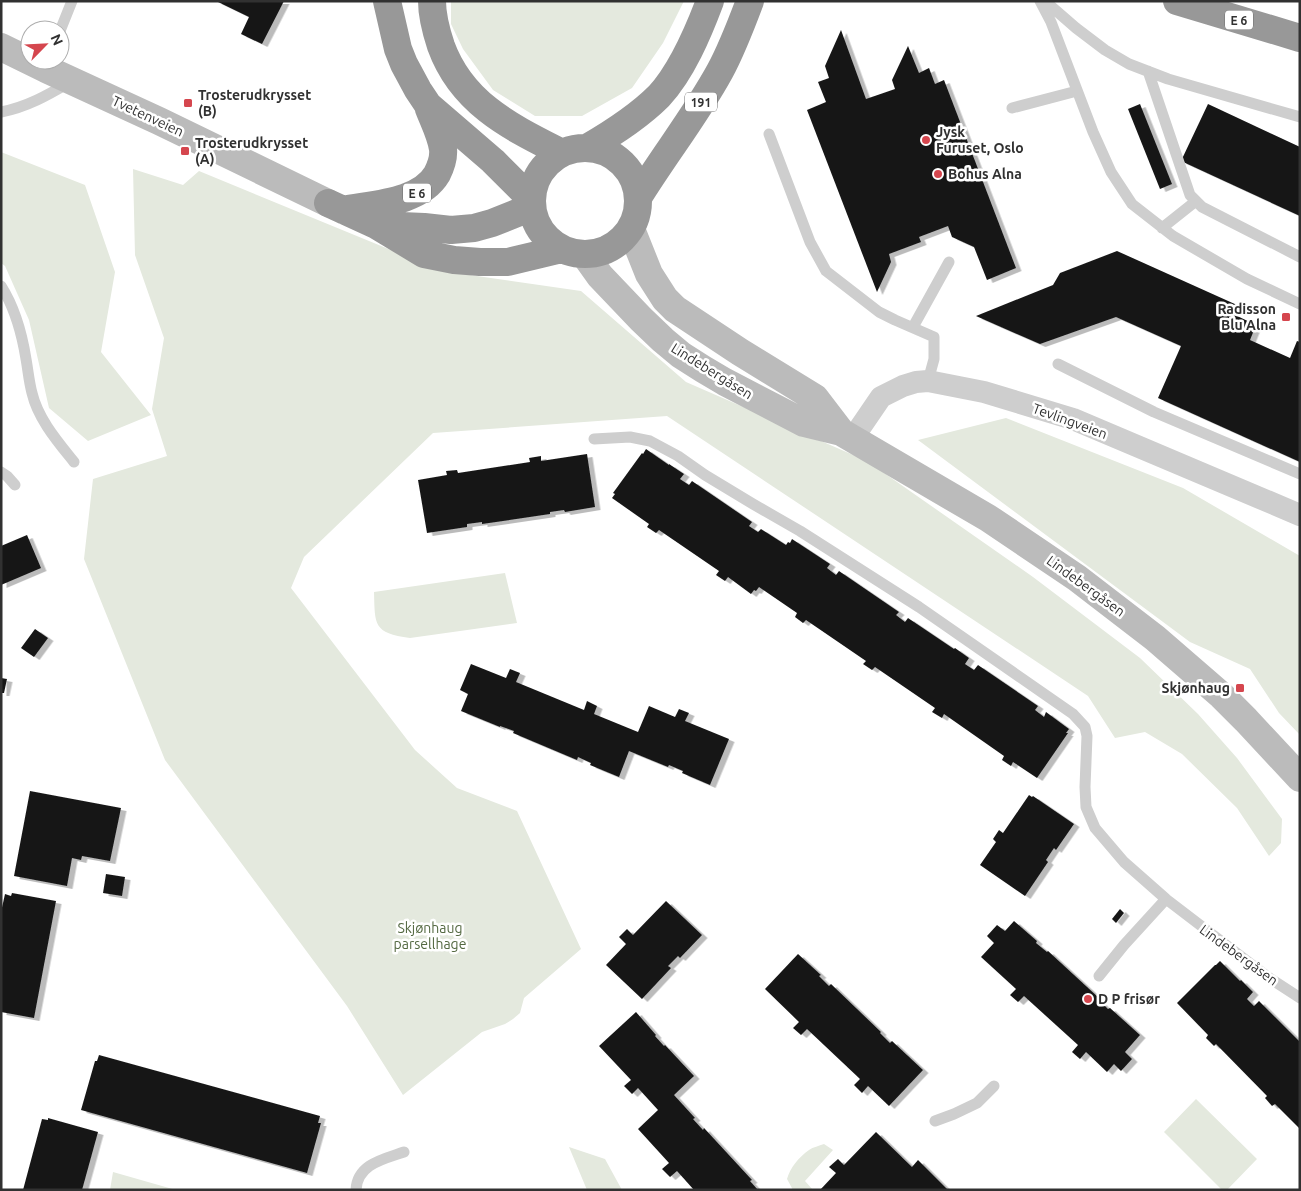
<svg xmlns="http://www.w3.org/2000/svg" width="1301" height="1191" viewBox="0 0 1301 1191" font-family="Ubuntu,sans-serif">
<style>
.green{fill:#e4e9de}
.building{fill:#181818;filter:url(#shadow)}
.lines{fill:none;stroke-linecap:round;stroke-linejoin:round}
.lane{stroke:#cecece;stroke-width:11}
.street{stroke:#cecece;stroke-width:22}
.secondary{stroke:#bbb;stroke-width:28}
.highway{stroke:#989898;stroke-width:28}
.poi-dot{fill:#d5464e;stroke:#fff;stroke-width:2}
.labels{text-anchor:middle;dominant-baseline:central;stroke-width:5;stroke-linejoin:round;paint-order:stroke}
.shield{fill:#fff;stroke:#6f6f6f;stroke-width:1}
.shield-label{font-size:12px;font-weight:bold;fill:#313131}
.poi-label{font-size:14px;font-weight:bold;fill:#313131;stroke:#fff;text-anchor:start}
.street-label{font-size:14px;fill:#313131;stroke:#fff}
.park-label{font-size:14px;fill:#546942;stroke:#fff}
</style>
<defs>
<filter id="shadow"><feDropShadow dx="5.5" dy="3" stdDeviation="0" flood-color="#0004"/></filter>
</defs>
<rect width="100%" height="100%" fill="#fff"/>
<!-- green -->
<path class="green" d="M451,1h233l-21,42 -31,45 -50,28h-47l-42,-26 -30,-41 -12,-25z
M1,152l84,33 30,87 -14,80 50,63 -63,26 -39,-33 -20,-88 -24,-54 -4,-3z
M133,169l50,16 16,-14 243,100 139,20 105,91 181,79 166,116 107,81 58,56 39,44 45,61 -1,24 -12,13 -32,-48 -55,-54 -37,-22 -30,6 -27,-42 -421,-280 -234,17 -129,124 -13,31 124,162 42,38 60,23 64,138 -57,49 -4,15 -7,6 -8,5 -23,8 -79,63 -56,-89 -182,-246 -81,-201 9,-80 74,-23 -15,-47 12,-71 -29,-83z
M1006,418l177,70 117,68v179l-21,-22 -29,-44 -60,-27 -272,-202z
M505,573l12,50 -107,15c-37,-5 -35,-13 -36,-46z
M1196,1099l61,60 -30,31h-5l-58,-58z
M824,1144l9,6 -28,31 8,9h-20l-6,-11c3,-11 12,-22 22,-29 4,-3 10,-4 15,-6z
M569,1147l36,12 17,31h-35z
M113,1172l63,18h-66z"/>
<!-- building -->
<path class="building" d="M216,1h68l-22,43 -21,-10 8,-17z
M841,30l25,69 29,-10 -3,-9 16,-34 11,27 10,-5 6,16 9,-4 72,188 -29,12 -13,-33 -22,-10 -4,-11 -29,11 2,5 -32,12 2,8 -14,30 -70,-182 19,-8 -8,-20 11,-4 -4,-12z
M1140,104l32,80 -12,5 -32,-80z
M1208,104l92,43v69l-119,-55z
M1117,251l120,54 -4,9 23,11 -6,15 40,18 7,-17 3,1v120l-142,-64 23,-52 -65,-29 -76,27 -64,-28 77,-31 7,-12z
M646,449l23,16v-1l15,10 -4,5 9,6 3,-4 60,41 -3,4 9,6 3,-3 25,16 2,-3 2,1 2,-4 38,25 -3,4 9,7 3,-4 60,41 -3,3 9,7 3,-4 46,31 1,-1 14,10 -4,6 9,6 4,-5 60,41 -3,4 9,7 2,-5 23,17 -3,4h2l-31,45 -24,-16 -2,4 -9,-6 2,-4 -60,-42 -2,4 -10,-6 3,-4 -60,-41 -3,3 -9,-6 3,-3 -60,-41 -3,3 -8,-6 2,-4 -38,-26 -3,4 -2,-1 -3,4 -23,-17 -3,4 -9,-6 3,-4 -60,-41 -3,3 -9,-6 2,-3 -37,-26 3,-4 -2,-1 29,-40 1,1z
M587,454l8,53 -30,5 -1,-2 -14,2v2l-68,10v-2l-15,2v3l-40,6 -9,-53 29,-5 -1,-4 11,-1 1,3 72,-11 -1,-4 12,-2v5z
M27,535l14,33 -40,17v-39z
M35,629l13,9 -14,19 -13,-9z
M471,664l35,14 4,-9 10,4 -4,9 68,28 3,-9 10,5 -3,8 44,18 11,-26 26,11 4,-8 10,4 -4,8 44,18 -19,46 -28,-12 1,-2 -14,-6 -1,2 -39,-16 -10,26 -29,-12 1,-2 -13,-6 -1,3 -64,-27 1,-2 -14,-5v1l-39,-16 7,-17 -8,-4z
M1,678l6,1 -3,14h-3z
M30,791l91,17 -11,53 -28,-5 -1,4 -9,-2 -5,28 -53,-10z
M1029,795l3,2 1,-1 41,28 -18,26 -2,-2 -8,12 2,2 -23,34 -45,-31 16,-23 -3,-3 6,-9 4,3z
M106,874l19,3 -3,19 -19,-3z
M12,893l44,8 -22,117 -33,-6v-100l4,-18 6,2z
M666,901l36,34 -22,23 -2,-2 -10,10 3,2 -29,31 -36,-34 20,-21 -7,-7 8,-8 6,6z
M1120,909l4,4 -8,10 -4,-4z
M1014,921l23,20 -1,2 11,9 1,-1 51,47 -1,1 10,10 2,-1 30,27 -15,17 7,7 -11,12 -7,-7 -7,8 -21,-20 -6,7 -8,-7 6,-7 -54,-49 -6,6 -8,-7 6,-6 -35,-32 13,-14 -7,-7 10,-11 8,6z
M798,954l23,21 -2,1 10,10 2,-2 50,48 -1,1 10,10 2,-2 31,29 -34,36 -21,-20 -6,7 -8,-8 6,-6 -53,-50 -6,6 -8,-7 6,-6 -34,-33z
M1220,961l20,20 1,-1 12,12 -6,7 7,7 5,-5 41,41v87l-25,-25 -3,2 -7,-8 2,-2 -51,-52 -2,2 -8,-8 2,-3 -31,-32 38,-38h1z
M636,1012l20,23 -1,1 9,10 1,-1 29,31 -20,19 21,23 -2,1 10,11 1,-2 48,52 -2,1 8,9h-64l-17,-19 -7,6 -8,-8 7,-6 -31,-34 20,-19 -20,-22 -6,6 -8,-8 7,-6 -32,-34z
M99,1055l221,61 -2,7h3l-14,50 -226,-63 14,-49h2z
M48,1118l50,14 -16,58h-59l19,-71 6,1z
M876,1132l36,35 6,-7 30,30h-128l16,-17 -7,-6 9,-8 6,6z"/>
<g class="lines">
<!-- lane -->
<path class="lane" d="M1040,1l11,21 42,110 18,40 21,32 41,32 74,43 53,25
M1045,1l31,27 29,22 24,14 39,15 132,38
M60,31l12,-30
M1148,71l42,124 12,12 98,50
M1012,108l65,-17
M1,112c26,-5 47,-17 69,-30
M769,134l41,108 16,29 53,41 16,8 39,17v22l-6,22
M1162,228l34,-27
M1,286c14,22 21,48 25,73 2,11 3,23 6,34 6,26 26,49 42,69
M913,327l36,-65
M1058,364l96,48 146,62
M594,439l36,-2 20,4 28,15 27,19 48,29 47,27 119,76 154,107 12,13 2,9 -2,51 1,20 9,21 29,34 42,37 102,78 32,21
M1,472l6,4 8,9
M1099,976l25,-31 42,-46
M935,1121l19,-7 23,-11 17,-17
M356,1190c1,-26 28,-31 48,-38"/>
<!-- street -->
<path class="street" d="M853,438l28,-41 22,-11 13,-4 12,-1 56,11 89,27 227,96"/>
<!-- secondary -->
<path class="secondary" d="M1,47l45,22 113,52 169,82
M631,229l18,45 16,25 10,10 65,43 75,46 26,34
M585,255l15,21 41,43 22,21 18,15 22,14 22,13 79,41 37,9 147,86 89,60 78,60 67,58 24,24 54,58"/>
<!-- highway -->
<path class="highway" d="M387,1l11,48 6,15 14,26 10,15 65,56 39,39
M432,1c0,16 4,30 9,45 21,58 70,81 121,107
M1177,1l123,37
M532 201a53 53 0 1 1 106 0a53 53 0 1 1-106 0Z
M587,148c26,-15 51,-31 72,-52 23,-25 39,-63 51,-95
M639,196c26,-42 57,-81 81,-125 12,-22 21,-46 30,-70
M328,203l48,22 48,29 30,6 26,2h28l54,-13
M343,210c30,-6 77,-7 94,-36 4,-8 7,-16 6,-25 -2,-14 -9,-27 -14,-40
M378,225l46,2 27,3 23,-2 18,-5 40,-16"/>
</g>
<!-- markers -->
<g class="poi-dot">
<rect x="183" y="98" width="10" height="10" rx="2.5"/>
<circle cx="926" cy="140" r="5"/>
<rect x="180" y="146" width="10" height="10" rx="2.5"/>
<circle cx="938" cy="174" r="5"/>
<rect x="1281" y="312" width="10" height="10" rx="2.5"/>
<rect x="1235" y="683" width="10" height="10" rx="2.5"/>
<circle cx="1088" cy="999" r="5"/>
</g>
<g class="labels">
<!-- shield labels -->
<g class="shield">
<rect x="1225" y="10.5" width="28" height="19" rx="4"/>
<rect x="685" y="92.5" width="32" height="19" rx="4"/>
<rect x="403" y="183.5" width="28" height="19" rx="4"/>
</g>
<g class="shield-label">
<text x="1239" y="20">E 6</text>
<text x="701" y="102">191</text>
<text x="417" y="193">E 6</text>
</g>
<!-- poi labels -->
<g class="poi-label">
<text x="198" y="95">Trosterudkrysset<tspan x="198" dy="16">(B)</tspan></text>
<text x="936" y="132">Jysk<tspan x="936" dy="16">Furuset, Oslo</tspan></text>
<text x="195" y="143">Trosterudkrysset<tspan x="195" dy="16">(A)</tspan></text>
<text x="948" y="174">Bohus Alna</text>
<text x="1276" y="309" text-anchor="end">Radisson<tspan x="1276" dy="16">Blu Alna</tspan></text>
<text x="1230" y="688" text-anchor="end">Skjønhaug</text>
<text x="1098" y="999">D P frisør</text>
</g>
<!-- street labels -->
<g class="street-label">
<text transform="translate(148 116) rotate(25)">Tvetenveien</text>
<text transform="translate(712 371) rotate(32)">Lindebergåsen</text>
<text transform="translate(1070 421) rotate(20)">Tevlingveien</text>
<text transform="translate(1086 586) rotate(36)">Lindebergåsen</text>
<text transform="translate(1239 955) rotate(36)">Lindebergåsen</text>
</g>
<!-- park labels -->
<g class="park-label">
<text x="430" y="928">Skjønhaug<tspan x="430" dy="16">parsellhage</tspan></text>
</g>
</g>
<!-- border -->
<rect width="1301" height="1191" fill="none" stroke="#313131" stroke-width="5"/>
<!-- north arrow -->
<g transform="translate(45 45) rotate(66)"><circle r="24" fill="#ffffff" stroke="#adadad"/>
<path d="M0-4L9 19L0 12L-9 19Z" fill="#d5464e"/>
<text y="-8" font-size="14" font-weight="bold" text-anchor="middle" fill="#313131">N</text>
</g>
</svg>
